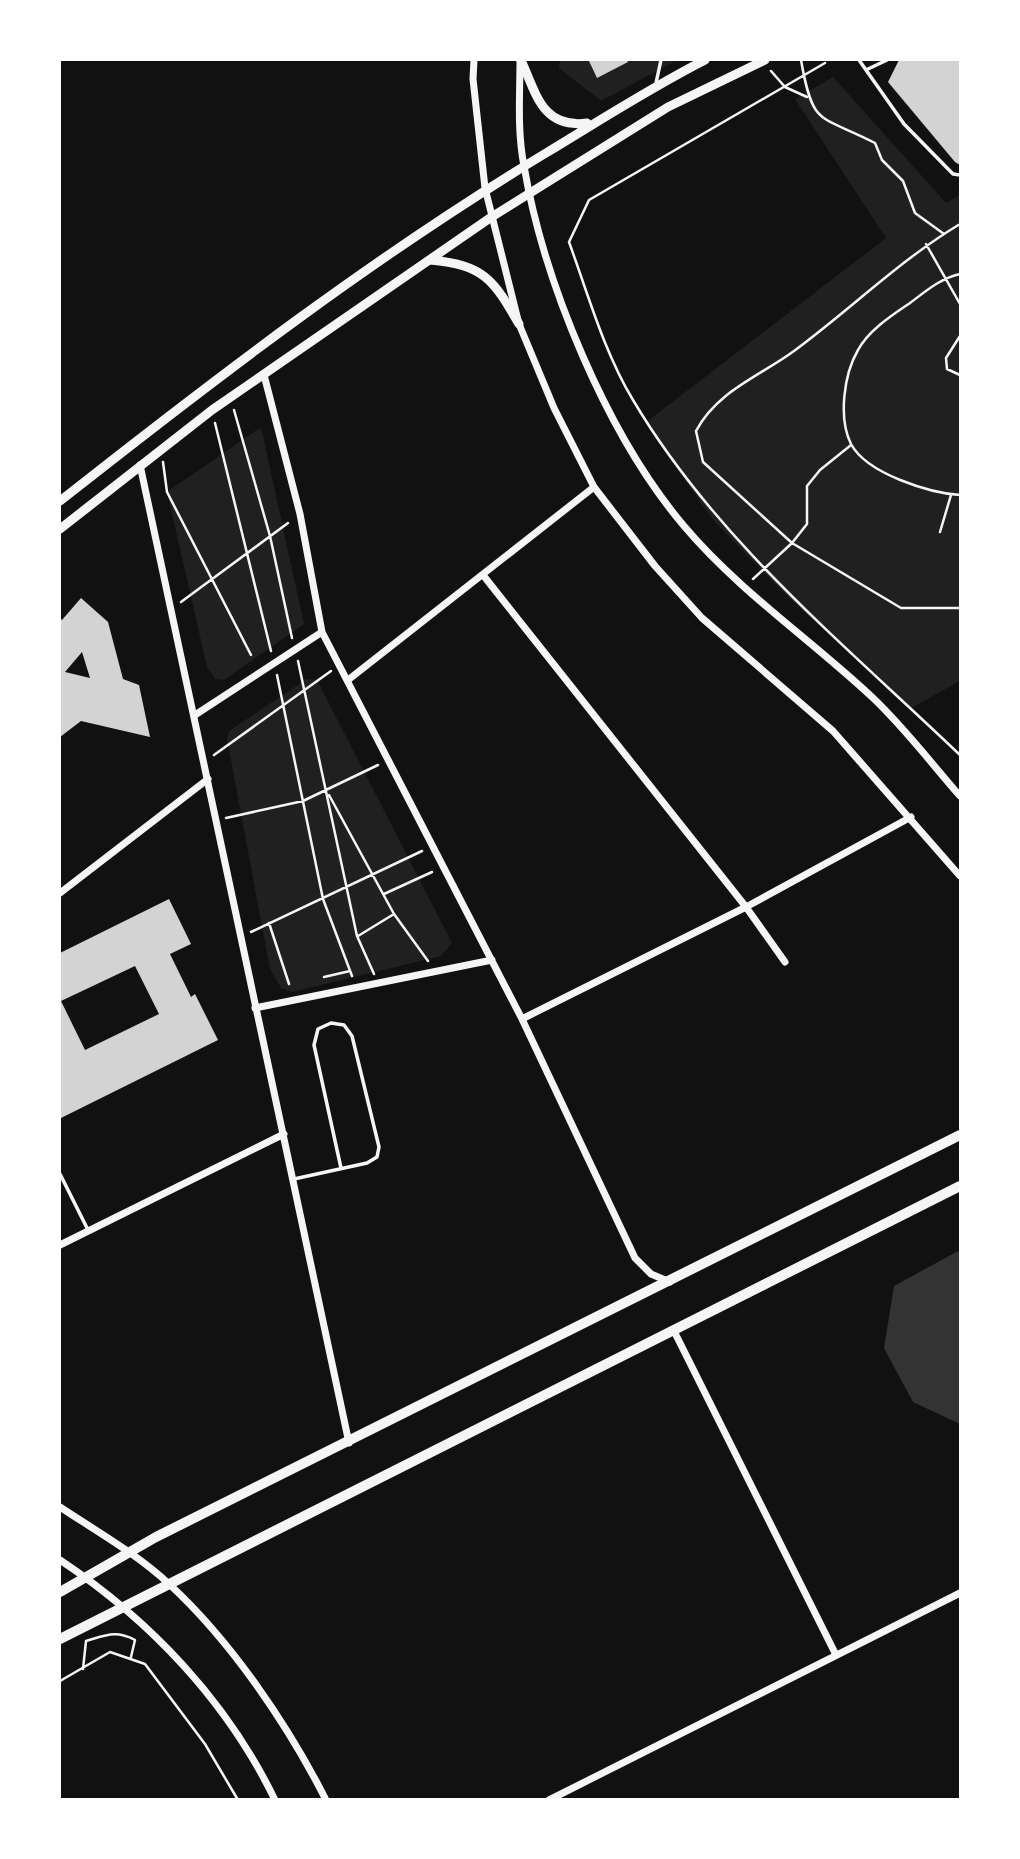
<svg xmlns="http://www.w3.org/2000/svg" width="1020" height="1859" font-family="'Varela Round',sans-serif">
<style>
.green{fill:#202020}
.water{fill:#333}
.building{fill:#d3d3d3;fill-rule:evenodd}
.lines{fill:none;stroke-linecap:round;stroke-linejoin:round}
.path{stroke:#f5f5f5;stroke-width:2.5}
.service{stroke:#f5f5f5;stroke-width:3.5}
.minor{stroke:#f5f5f5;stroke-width:7}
.tertiary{stroke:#f5f5f5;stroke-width:9}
.secondary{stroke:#f5f5f5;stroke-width:10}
</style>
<rect width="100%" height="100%" fill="#111"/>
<!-- green -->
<path class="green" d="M560,60H677L601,101L559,68Z
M833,77L946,203L960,195V681L911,708L787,596L714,521L645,423L886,238L795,99Z
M261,427L304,624L224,680L215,679L207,667L167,492Z
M307,679L317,680L452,943L441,956L292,992L281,988L270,969L227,739L229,731Z"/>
<!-- water -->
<path class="water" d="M960,1250V1424L913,1402L884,1348L894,1286Z"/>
<!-- building -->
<path class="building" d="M627,60L628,62L597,78L589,61Z
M899,60H960V165L955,162L888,82Z
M81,598L108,622L123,679L139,685L150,737L81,721L60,737V618L62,620ZM82,652L90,678L65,672Z
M169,899L191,944L170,954L191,997L195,994L218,1040L61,1118L60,953ZM135,966L159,1014L85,1050L61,1001Z"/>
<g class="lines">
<!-- path -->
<path class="path" d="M801,60C813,128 819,114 875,143L882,160L903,181L915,213L944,234
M825,63L589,200L569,242C588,294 604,352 633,400C716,540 844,644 960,755
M771,71L785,87L807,97
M960,224C900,260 851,309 794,351C760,376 717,391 696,431L703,462L792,543L901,608H960
M926,244L960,304
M960,274C941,278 926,291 910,303C891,316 869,330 858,350C844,374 838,418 851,444C867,474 930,493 960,495
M960,336L946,358L947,369L960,375
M234,410L270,536L292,638
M215,423L271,651
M163,462L167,492L251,655
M940,532L951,495
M753,579L792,543L807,524V486L820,470L851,445
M181,602L288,523
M298,661L357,936L374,974
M277,675L323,899L352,976
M214,755L331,671
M329,795L394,914L428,961
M226,818L303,801L378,765
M384,894L432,872
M269,923L289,984
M251,932L422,851
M358,936L394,914
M324,977L350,971
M83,1669L86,1641C107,1635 116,1630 135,1640L131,1657
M60,1681L110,1652L145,1664L205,1744L238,1800"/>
<!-- service -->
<path class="service" d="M859,60L866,70L887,60
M866,70L904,124L953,174L960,175
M656,83L661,60
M60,1174L88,1230
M294,1179L367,1163L377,1157L379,1147L352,1036L344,1025L331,1023L318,1029L314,1045L341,1168"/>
<!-- minor -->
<path class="minor" d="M474,60L473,79L485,188L519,324L554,408L594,487L655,566L702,618L833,731L960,876
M520,60C520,95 517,131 524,166C544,283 607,435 684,526C739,591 810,639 872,697C904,727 931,763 960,796
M264,375L300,514L322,632L522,1019L635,1258L651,1274L670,1282
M140,465L349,1443
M483,575L746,907L785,962
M348,680L594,487
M195,715L322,632
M60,893L208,779
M255,1008L492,960
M522,1019L746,907L911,817
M60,1245L284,1134
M674,1331L836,1655
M60,1507C96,1531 137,1554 169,1584C231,1641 288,1725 326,1800
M60,1560C150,1620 227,1701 275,1800
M549,1800L960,1593"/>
<!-- tertiary -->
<path class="tertiary" d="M521,60C536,93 542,129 587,123
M430,260C484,265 493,279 519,324
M60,501C216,378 375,256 546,153C599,121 650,88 705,60
M60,529L212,410L490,218L668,107L765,60"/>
<!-- secondary -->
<path class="secondary" d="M60,1592L156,1537L960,1135
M60,1639L960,1186"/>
</g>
<!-- border -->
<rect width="1020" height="1859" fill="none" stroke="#ffffff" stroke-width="122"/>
</svg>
